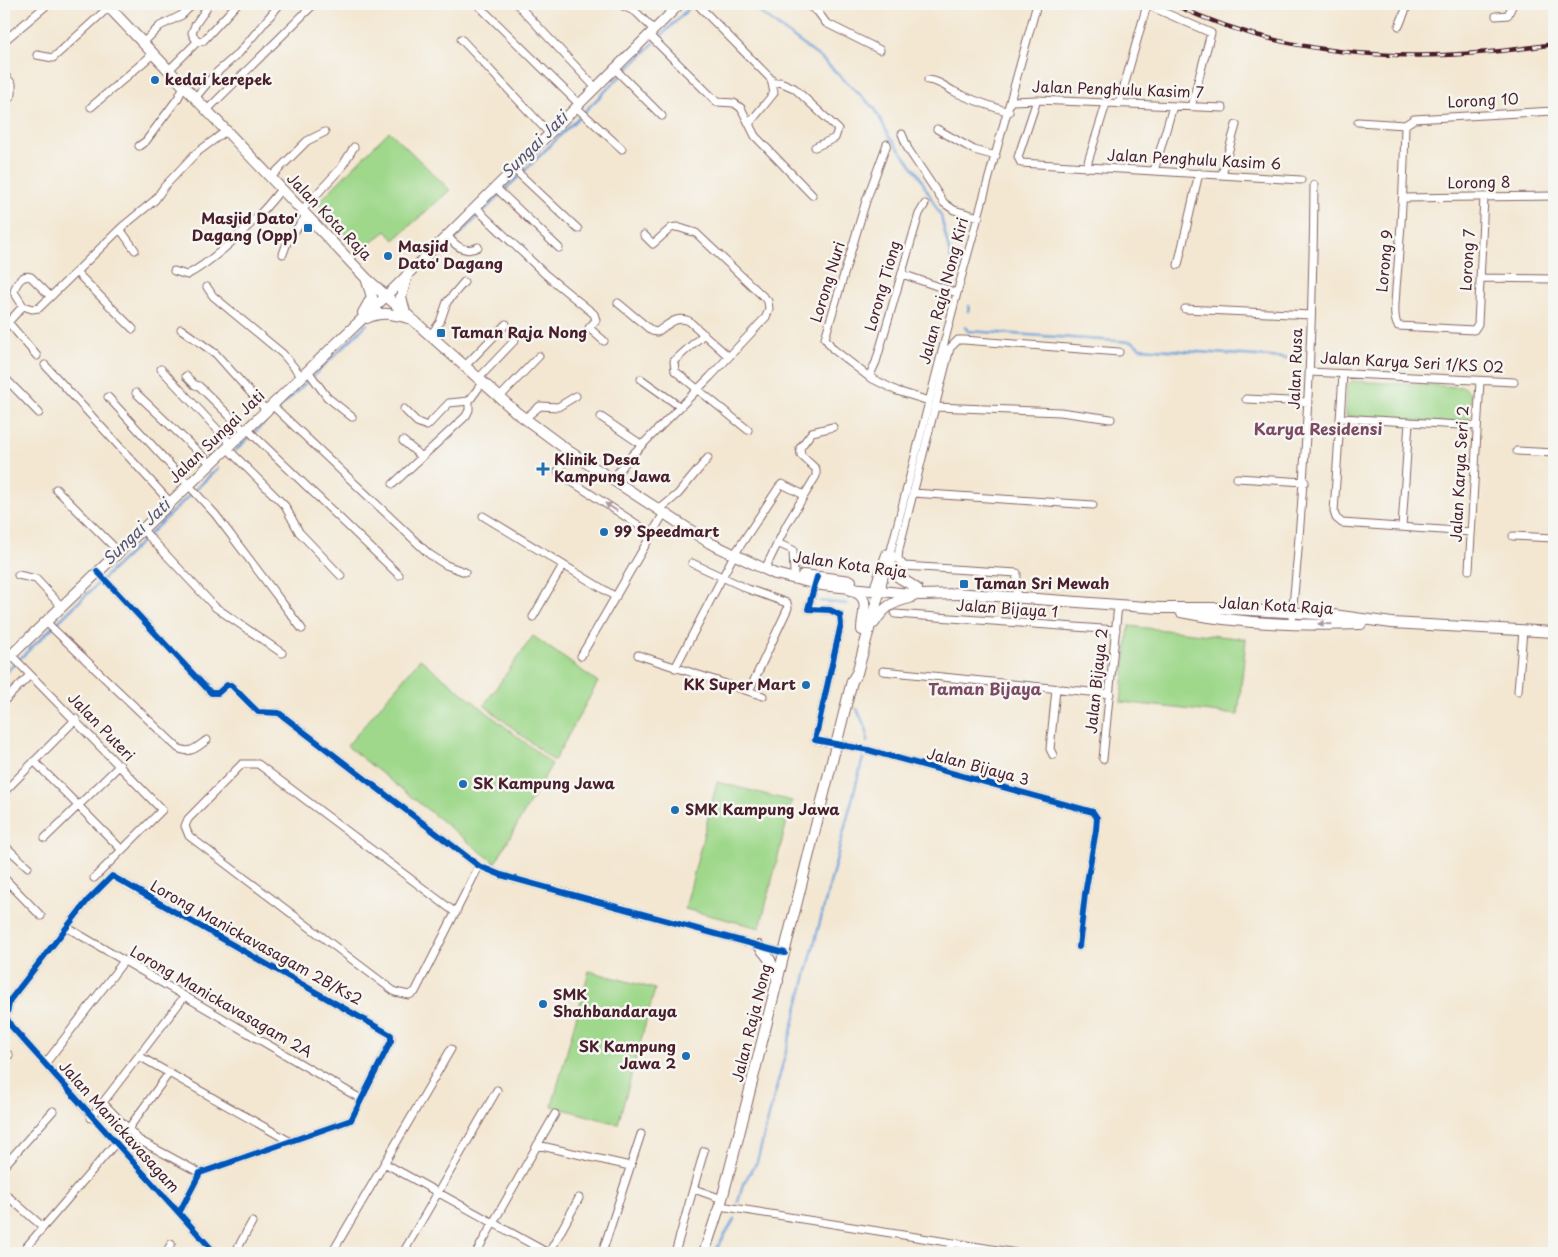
<svg xmlns="http://www.w3.org/2000/svg" width="1558" height="1257" font-family="'Playpen Sans',sans-serif">
<style>
.green{fill:#9fd88b;stroke:#747c5b}
.lines{fill:none;stroke-linecap:round;stroke-linejoin:round}
.stream{stroke:#70a1da;stroke-width:2.5}
.minor-casing{stroke:#856565;stroke-width:9}
.tertiary-casing{stroke:#856565;stroke-width:11}
.secondary-casing{stroke:#856565;stroke-width:12}
.minor{stroke:#fff;stroke-width:7}
.tertiary{stroke:#fff;stroke-width:9}
.secondary{stroke:#fff;stroke-width:10}
.rail-casing{stroke:#4a1f2b;stroke-width:4.5}
.rail{stroke:#f6f6f2;stroke-width:2.5;stroke-dasharray:8;stroke-linecap:butt}
.cycleway-casing{stroke:#f6f6f2;stroke-width:9}
.cycleway{stroke:#0057b8;stroke-width:6}
.oneway{fill:#ae9aa0}
.poi-dot{fill:#1f6fb2;stroke:#f6f6f2;stroke-width:2}
.labels{text-anchor:middle;stroke-width:5;stroke-linejoin:round;paint-order:stroke}
.poi-label{font-size:15px;font-weight:bold;fill:#4a1f2b;stroke:#f6f6f2;text-anchor:start}
.street-label{font-size:15px;fill:#4a1f2b;stroke:#f6f6f2}
.water-label{font-size:16px;font-style:italic;fill:#595371;stroke:#f6f6f2}
.neighbourhood-label{font-size:16px;font-weight:bold;fill:#7c4b63;stroke:#f6f6f2}
</style>
<rect width="100%" height="100%" fill="#f6f6f2"/>
<filter id="ink" filterUnits="userSpaceOnUse"><feTurbulence type="fractalNoise" baseFrequency=".02" numOctaves="2"/><feDisplacementMap in="SourceGraphic" scale="10" xChannelSelector="R" yChannelSelector="G"/><feConvolveMatrix kernelMatrix="1 2 1 2 8 2 1 2 1" color-interpolation-filters="sRGB"/></filter>
<filter id="wash" filterUnits="userSpaceOnUse"><feTurbulence type="fractalNoise" baseFrequency=".0096" numOctaves="4" result="noise"/><feDisplacementMap in="SourceGraphic" scale="20" xChannelSelector="R" yChannelSelector="G"/><feGaussianBlur stdDeviation="1.12" result="paint"/><feColorMatrix in="noise" values="0 0 0 0 0 0 0 0 0 0 0 0 0 0 0 0 0 1.4 0 .05"/><feComposite in="paint" operator="in"/></filter>
<g filter="url(#wash)">
<rect width="100%" height="100%" fill="#f3e7d2"/>
<!-- green -->
<path class="green" d="M389,131L450,190L394,240L386,231L360,251L318,203Z
M1352,381L1464,387L1471,393L1469,424L1346,416L1347,385Z
M1129,626L1246,639L1238,715L1121,702Z
M533,636L598,682L554,761L484,705Z
M420,659L552,764L495,863L347,746Z
M717,782L792,801L760,928L685,909Z
M589,971L655,989L618,1124L552,1106Z"/>
<g class="lines">
<!-- stream -->
<path class="stream" d="M749,4L822,59L875,109L889,136L917,172L941,216L955,276
M658,39L693,4
M431,263L654,43
M968,311L969,306
M965,327L968,331L1133,342L1140,348L1299,359
M235,451L367,324
M820,601L847,604
M4,674L218,468
M857,709L867,731V742
M738,1202L743,1184L757,1162L863,758
M714,1253L735,1218"/>
</g>
</g>
<g filter="url(#ink)">
<g class="lines">
<!-- minor casing -->
<g class="minor-casing">
<path id="minor" d="M477,4L579,104
M517,4L595,87
M619,4L636,12L654,30
M668,4L673,11
M697,4L771,79L774,93L749,124
M806,4L818,12L826,23L880,50
M1145,4L1211,33L1191,107
M1496,16L1508,15L1513,4
M1399,26L1406,9L1405,4
M649,35L717,102L734,103L741,108L755,136L812,195
M461,39L549,133
M4,41L48,4
M197,42L203,41L237,4
M143,43L160,26L182,15L193,4
M37,55L53,58L109,7
M614,68L662,116
M169,70L197,42L192,33L195,25L206,9
M4,74L12,84V94L4,104
M928,80C939,81 944,86 953,91C971,100 990,106 1009,112
M772,84L780,82L794,88L838,129L835,138L815,147
M195,98L215,74L239,53L280,4
M1037,100L1018,157L1021,163L1301,180
M1012,101L1037,100L1223,108
M1119,104L1147,5
M91,107L153,54
M576,107L622,149
M207,110L314,4
M1358,122L1405,125
M937,129L974,150L996,156
M902,134L908,149L944,203L954,210L979,217
M887,144L866,201L825,338L833,349L869,377L897,391L929,401
M139,146L146,141L178,98L184,86
M1086,168L1106,104
M514,169L578,229
M1154,171L1173,106
M1222,174L1236,125
M271,177L307,141L325,132
M495,187L559,248
M1484,197L1478,324L1474,330L1398,326C1392,317 1396,299 1396,288C1401,234 1404,180 1405,125L1414,119L1554,111
M1403,198L1554,196
M476,206L483,215L546,275L594,314L596,320L589,328L604,341
M302,210L341,168L354,147
M120,229L135,250
M447,235C455,246 465,254 478,247
M283,254L288,240L307,215
M1178,265L1199,173
M174,271L187,275C217,259 261,216 281,189
M76,272L133,329
M902,274L957,293
M1482,278L1554,279
M207,287L213,296L283,354L302,377
M618,303L652,331L657,332C668,325 676,315 689,321L728,356
M23,306L14,292C16,283 22,274 31,277L50,296
M1185,309L1311,315
M8,322L37,356
M4,327L23,306L32,309L39,308L122,227L155,200L164,187L195,154L226,131
M181,329L216,354L266,410
M704,334L674,361L675,371L748,430
M430,336L440,322L447,302L464,282
M45,365L170,502
M464,367L506,324
M161,369L231,444
M308,371L327,397L352,417
M1310,372L1514,382
M1343,374L1334,512L1336,518L1342,523L1471,532
M186,376L195,385L199,386L245,431
M4,377L39,413
M869,377L876,362L919,214L925,204
M478,379L515,340
M641,379L679,406
M136,393L211,464
M108,397L215,514L302,629
M499,398L539,356
M1246,399L1309,402
M272,405L429,554L446,565L465,572
M935,407L1060,412L1111,419
M404,409L417,422L427,426L449,403L469,401L482,383
M601,417L642,445
M1340,418L1477,426
M524,419L540,406L558,407L576,396
M247,429L399,575
M403,441L422,457
M227,448L285,506L299,532L341,576
M1517,451L1554,453
M570,452L558,471L560,474L652,534
M1237,478L1305,482
M612,480L629,458L710,377L766,317L769,309L768,301L696,233L677,227L671,228L653,244L644,235
M393,484L466,416L469,410V401
M56,489L118,551
M913,493L1093,505
M659,510L678,494L708,458
M483,516L616,597
M1402,527L1409,422
M142,529L215,607L282,653
M1513,536L1554,538
M777,543L793,550L794,573
M692,563L748,589L787,603L788,608L749,691
M765,569L787,524L816,476V469L801,455L800,448L812,432L833,427
M1469,570L1480,381
M97,571L211,693H218L227,685H231L258,712L279,713L479,866L501,875L785,953
M18,575L36,579L62,607
M816,581L808,609L830,610L840,615L841,624L815,740L868,750L1093,812L1097,818L1096,830L1085,894L1079,947
M875,584L886,553
M882,585L957,293L1037,4
M1016,597L1017,573L904,566L898,559L899,549L950,348L958,340H964L1119,352
M895,614L1116,630
M533,617L563,565
M1292,617C1306,473 1313,330 1314,185
M46,622L178,748C190,755 197,747 207,740
M11,655L162,810L94,878
M638,655L763,696
M581,656L664,513
M675,668L734,555L779,487L782,484L804,495
M883,671L1110,694
M1518,691L1523,630
M4,701L30,675
M1053,755L1050,749L1056,689
M1103,759L1118,605
M34,761L122,850
M4,792L76,719
M45,838L120,765
M4,845L28,867
M4,878L41,916
M456,913L258,764H242L188,819L185,826L189,836L395,992L409,995L415,992L479,866
M68,928L361,1099
M139,1056L289,1141
M4,1061L9,1055
M45,1064L124,961
M103,1103L139,1140L200,1173
M91,1118L184,997
M128,1129L169,1073
M537,1145L630,1166
M386,1164L548,1253
M4,1166L53,1111
M694,1189L722,1199
M4,1193L43,1227
M720,1206L1017,1253
M179,1213L200,1173L351,1120L391,1041V1035L112,876L88,900L10,1000L6,1017L11,1026L215,1253
M21,1253L115,1144
M166,1253L171,1244
M235,1253L252,1222
M332,1253L451,1049
M403,1253L497,1090
M476,1253L555,1114
M549,1253L579,1198
M602,1253L641,1134
M675,1253L704,1151
M947,1253L952,1243"/>
</g>
<!-- tertiary casing -->
<g class="tertiary-casing">
<path id="tertiary" d="M386,296L680,4"/>
</g>
<!-- secondary casing -->
<g class="secondary-casing">
<path id="secondary" d="M106,4L366,278L516,412L570,452L710,543L775,574L821,585L920,595L959,594
M405,312L401,297L407,275
M363,313L372,297L367,281
M367,318C381,311 393,314 408,318
M890,554C891,581 900,575 917,589
M803,575L851,581
M850,590C873,597 862,612 862,630
M955,593L1159,608H1217L1333,615L1392,623L1554,632
M1181,612C1239,624 1301,626 1361,624
M874,623C884,607 892,602 910,598
M4,662L386,296
M759,946L770,960L778,981
M704,1253L722,1199L739,1134L852,681L857,673L881,586"/>
</g>
<!-- minor -->
<use href="#minor" class="minor"/>
<!-- tertiary -->
<use href="#tertiary" class="tertiary"/>
<!-- secondary -->
<use href="#secondary" class="secondary"/>
<!-- rail casing -->
<g class="rail-casing">
<path id="rail" d="M1173,4C1292,62 1427,64 1554,44"/>
</g>
<!-- rail -->
<use href="#rail" class="rail"/>
<!-- cycleway casing -->
<g class="cycleway-casing">
<path id="cycleway" d="M97,571L211,693H218L227,685H231L258,712L279,713L479,866L501,875L785,953
M817,577L808,609L830,610L840,615L841,624L815,740L868,750L1093,812L1097,818L1096,830L1085,894L1079,947
M179,1213L200,1173L351,1120L391,1041V1035L112,876L88,900L10,1000L6,1017L11,1026L215,1253"/>
</g>
<!-- cycleway -->
<use href="#cycleway" class="cycleway"/>
</g>
<!-- one-way arrows -->
<defs><path id="oneway-solid" d="M-6-.8H1V-3.2L6.5 0L1 3.2V.8H-6Z" transform="scale(1.25)"/></defs>
<g class="oneway">
<use href="#oneway-solid" transform="translate(611 507) rotate(-147)"/>
<use href="#oneway-solid" transform="translate(1325 624) rotate(-178)"/>
</g>
</g>
<!-- markers -->
<g class="poi-dot">
<circle cx="155" cy="80" r="5"/>
<rect x="303" y="223" width="10" height="10" rx="2.5"/>
<circle cx="388" cy="256" r="5"/>
<rect x="436" y="328" width="10" height="10" rx="2.5"/>
<path d="M540.5 461.5h5v5h5v5h-5v5h-5v-5h-5v-5h5z"/>
<circle cx="604" cy="532" r="5"/>
<rect x="959" y="579" width="10" height="10" rx="2.5"/>
<circle cx="806" cy="685" r="5"/>
<circle cx="463" cy="784" r="5"/>
<circle cx="675" cy="810" r="5"/>
<circle cx="543" cy="1004" r="5"/>
<circle cx="686" cy="1056" r="5"/>
</g>
<g class="labels">
<!-- poi labels -->
<g class="poi-label">
<text x="165" y="85">kedai kerepek</text>
<text x="298" y="224" text-anchor="end">Masjid Dato'<tspan x="298" dy="17">Dagang (Opp)</tspan></text>
<text x="398" y="252">Masjid<tspan x="398" dy="17">Dato' Dagang</tspan></text>
<text x="451" y="338">Taman Raja Nong</text>
<text x="554" y="465">Klinik Desa<tspan x="554" dy="17">Kampung Jawa</tspan></text>
<text x="614" y="537">99 Speedmart</text>
<text x="974" y="589">Taman Sri Mewah</text>
<text x="796" y="690" text-anchor="end">KK Super Mart</text>
<text x="473" y="789">SK Kampung Jawa</text>
<text x="685" y="815">SMK Kampung Jawa</text>
<text x="553" y="1000">SMK<tspan x="553" dy="17">Shahbandaraya</tspan></text>
<text x="676" y="1052" text-anchor="end">SK Kampung<tspan x="676" dy="17">Jawa 2</tspan></text>
</g>
<!-- street labels -->
<g class="street-label">
<text transform="translate(1118 90) rotate(2)" y="5">Jalan Penghulu Kasim 7</text>
<text transform="translate(1483 101) rotate(-3)" y="5">Lorong 10</text>
<text transform="translate(1194 160) rotate(3)" y="5">Jalan Penghulu Kasim 6</text>
<text transform="translate(1479 183) rotate(-1)" y="5">Lorong 8</text>
<text transform="translate(329 217) rotate(46)" y="5">Jalan Kota Raja</text>
<text transform="translate(1468 260) rotate(-87)" y="5">Lorong 7</text>
<text transform="translate(1385 261) rotate(-85)" y="5">Lorong 9</text>
<text transform="translate(828 282) rotate(-73)" y="5">Lorong Nuri</text>
<text transform="translate(883 286) rotate(-74)" y="5">Lorong Tiong</text>
<text transform="translate(944 291) rotate(-75)" y="5">Jalan Raja Nong Kiri</text>
<text transform="translate(1412 363) rotate(3)" y="5">Jalan Karya Seri 1/KS 02</text>
<text transform="translate(1296 369) rotate(-88)" y="5">Jalan Rusa</text>
<text transform="translate(217 437) rotate(-44)" y="5">Jalan Sungai Jati</text>
<text transform="translate(1460 474) rotate(-87)" y="5">Jalan Karya Seri 2</text>
<text transform="translate(850 565) rotate(8)" y="5">Jalan Kota Raja</text>
<text transform="translate(1276 606) rotate(3)" y="5">Jalan Kota Raja</text>
<text transform="translate(1007 609) rotate(4)" y="5">Jalan Bijaya 1</text>
<text transform="translate(1097 681) rotate(-84)" y="5">Jalan Bijaya 2</text>
<text transform="translate(101 727) rotate(46)" y="5">Jalan Puteri</text>
<text transform="translate(978 767) rotate(15)" y="5">Jalan Bijaya 3</text>
<text transform="translate(256 943) rotate(29)" y="5">Lorong Manickavasagam 2B/Ks2</text>
<text transform="translate(221 1002) rotate(30)" y="5">Lorong Manickavasagam 2A</text>
<text transform="translate(752 1023) rotate(-76)" y="5">Jalan Raja Nong</text>
<text transform="translate(119 1127) rotate(48)" y="5">Jalan Manickavasagam</text>
</g>
<!-- water labels -->
<g class="water-label">
<text transform="translate(534 145) rotate(-45)" y="6">Sungai Jati</text>
<text transform="translate(136 532) rotate(-44)" y="6">Sungai Jati</text>
</g>
<!-- neighbourhood labels -->
<g class="neighbourhood-label">
<text x="1318" y="435">Karya Residensi</text>
<text x="985" y="695">Taman Bijaya</text>
</g>
</g>
<!-- margin -->
<rect width="1558" height="1257" fill="none" stroke="#f6f6f2" stroke-width="20"/>
</svg>
